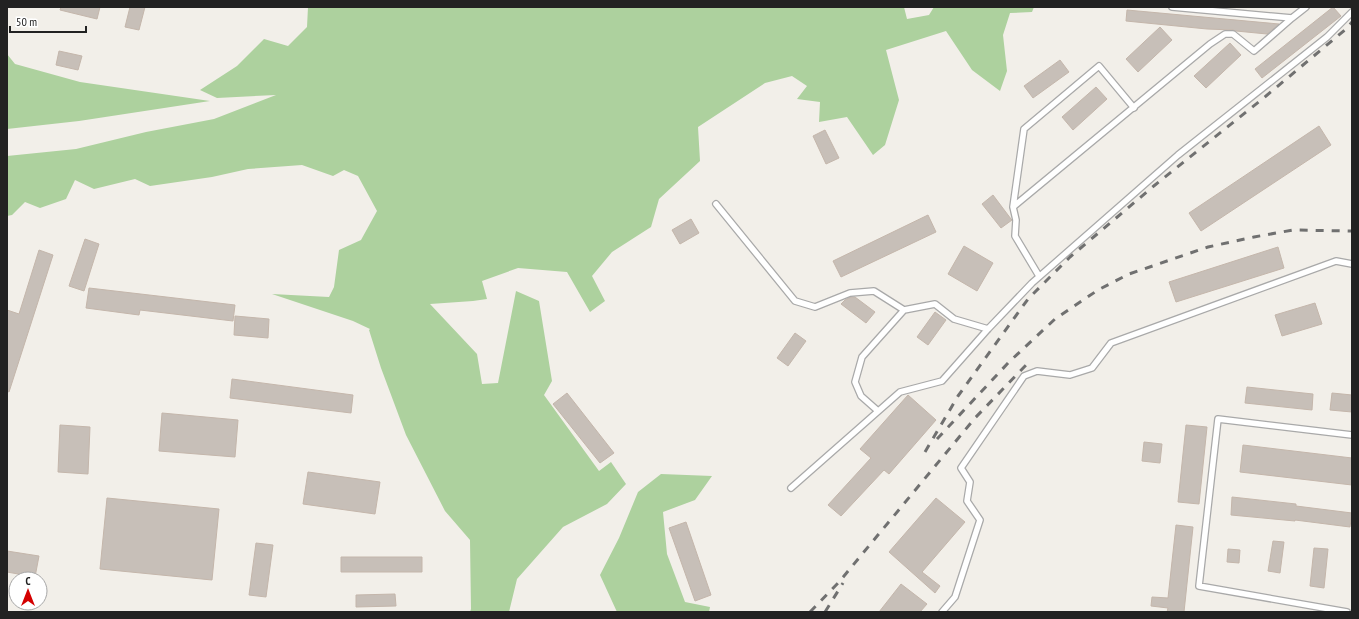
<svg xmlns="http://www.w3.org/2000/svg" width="1359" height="619" font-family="'PT Sans Narrow',sans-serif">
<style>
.forest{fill:#add19e}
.building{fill:#c7bfb8;stroke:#c4b6ab}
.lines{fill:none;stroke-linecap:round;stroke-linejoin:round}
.service-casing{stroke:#a9a9a9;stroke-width:8}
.service{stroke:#fff;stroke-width:5.5}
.rail{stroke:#707070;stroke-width:3;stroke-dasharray:8 8;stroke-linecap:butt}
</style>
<rect width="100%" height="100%" fill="#f2efe9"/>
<!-- forest -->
<path class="forest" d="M308,7H904L907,19L929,15L934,7H1034L1032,12L1010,13L1003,35L1007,71L1000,91L972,70L946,31L886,50L899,100L885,145L873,155L847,117L819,122L820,102L797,99L807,86L792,76L765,83L698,127L700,161L659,199L651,227L612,252L592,276L605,301L590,312L567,272L518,268L482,281L487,299L473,301L430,304L477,354L482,384L498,383L516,291L539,301L552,381L544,395L599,471L611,462L626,484L607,504L563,527L517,579L509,612H470L471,609L470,540L445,511L406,435L381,368L369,330L370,329L353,321L272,294L329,297L334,287L339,250L361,240L377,211L358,176L344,170L333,176L302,165L248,169L212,177L150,186L135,179L94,189L75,180L66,199L40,208L25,202L12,215L7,216V156L76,149L146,132L214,119L276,95L217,98L200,90L237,66L264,39L288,46L307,27Z
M7,54L15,64L80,82L210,101L79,121L7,129Z
M661,474L712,476L695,500L663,512L667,554L685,602L710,607L709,612H617L600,575L619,538L638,492Z"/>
<!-- building -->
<path class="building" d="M61,7H100L97,19L60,10Z
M130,7H145L139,30L125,27Z
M1333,7L1341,16L1262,78L1255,69Z
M1127,10L1279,24L1267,34L1236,31L1233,30L1207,29L1126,21Z
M1160,27L1172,40L1138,72L1126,59Z
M1230,43L1241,55L1206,88L1194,76Z
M59,51L82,56L78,70L56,65Z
M1060,60L1069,72L1033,98L1024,86Z
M1096,87L1107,99L1073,130L1062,117Z
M1319,126L1331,145L1201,231L1189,213Z
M825,130L839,158L826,164L813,136Z
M993,195L1011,219L1012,220L1001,228L982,204Z
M928,215L936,232L841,277L833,261Z
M691,219L699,233L680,244L672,230Z
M85,239L99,244L84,291L69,286Z
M964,246L993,263L977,291L948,274Z
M1278,247L1284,268L1176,302L1169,282Z
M39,250L53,255L9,392L7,391V310L19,314Z
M89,288L235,305L233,321L140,310L139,315L86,308Z
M851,297H855L875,312L866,323L841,304L845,300Z
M1315,303L1322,324L1282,336L1275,315Z
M935,312L946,320L928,345L917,337Z
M235,316L269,319L268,338L234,335Z
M795,333L806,341L788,366L777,358Z
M232,379L353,395L351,413L230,398Z
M1247,387L1313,394L1312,410L1245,403Z
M567,393L614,453L600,463L553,404Z
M1332,393L1352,395V412L1330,410Z
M908,395L936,420L889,474L884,470L841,516L828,505L871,458L860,449Z
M162,413L238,420L235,457L159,451Z
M60,425L90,427L88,474L58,472Z
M1186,425L1207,427L1199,504L1178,502Z
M1144,442L1162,444L1160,463L1142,461Z
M1243,445L1352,458V485L1240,472Z
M308,472L380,482L375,514L303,504Z
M1232,497L1296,504V506L1352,513L1350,527L1295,520V521L1231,515Z
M107,498L219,509L212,580L100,569Z
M936,498L965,522L922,572L940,586L935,593L889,552Z
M686,522L711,595L695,601L669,528Z
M1176,525L1193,527L1184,612H1167L1168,608L1151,606L1152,597L1168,598Z
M1273,541L1284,542L1280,573L1268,571Z
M256,543L273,545L266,597L249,595Z
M1314,548L1328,549L1324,588L1310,586Z
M1228,549L1240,550L1239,563L1227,562Z
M7,551L39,556L35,577L7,572Z
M341,557H422V572H341Z
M901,584L927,604L920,612H879Z
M395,594L396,606L356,607V595Z"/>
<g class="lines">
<!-- service casing -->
<g class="service-casing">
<path id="service" d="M1172,7L1292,18L1306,7
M716,204L795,301L815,307L850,293L874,291L904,310
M1013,207L1024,129L1099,66L1134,108
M1039,276L1015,236L1016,220L1013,207L1210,44L1225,34H1233L1254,51L1292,18
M878,411L861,396L855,382L862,357L904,310L935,304L954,319L988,329
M791,488L900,392L942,381L988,329L1032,283L1178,155L1327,37L1352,12
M942,612L955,597L980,520L967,501L970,482L961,468L1024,376L1037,371L1070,375L1092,368L1111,343L1336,261L1352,264
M1347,612L1199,586L1218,419L1352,435"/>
</g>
<!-- service -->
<use href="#service" class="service"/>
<!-- rail -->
<path class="rail" d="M937,439L1009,362L1055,319L1098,290L1129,274L1208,247L1254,237L1293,230L1352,231
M925,452L958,396L1028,299L1070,257L1155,185L1266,96L1346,29L1352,22
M810,612L839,582L975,418L1029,362
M825,612L843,583"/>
</g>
<!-- border -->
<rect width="1359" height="619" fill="none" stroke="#222222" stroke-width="16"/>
<!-- north arrow -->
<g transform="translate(28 591)"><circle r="19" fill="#ffffff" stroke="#a7a7a7"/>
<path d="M0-3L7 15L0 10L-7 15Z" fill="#d40000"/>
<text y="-6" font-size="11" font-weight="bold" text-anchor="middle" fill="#222222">С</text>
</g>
<!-- scale -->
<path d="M10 26v6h76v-6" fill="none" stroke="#222222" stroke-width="2"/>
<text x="16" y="26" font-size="12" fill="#222222" stroke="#ffffff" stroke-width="3" paint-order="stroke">50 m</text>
</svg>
